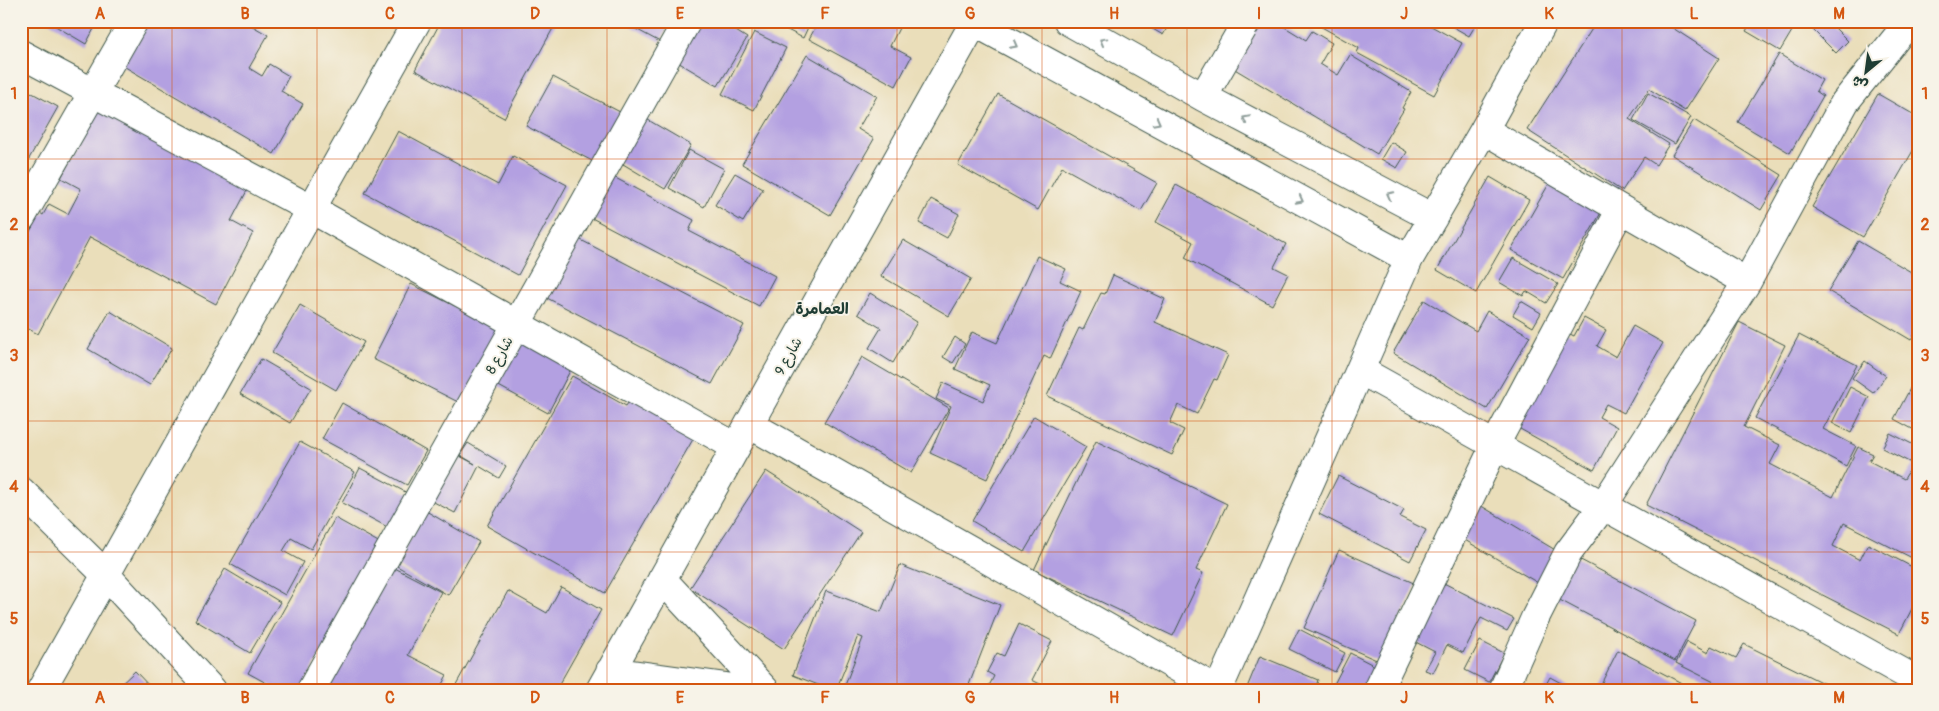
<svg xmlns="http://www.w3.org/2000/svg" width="1939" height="711" font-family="Pangolin,'Playpen Sans Arabic',sans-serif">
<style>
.building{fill:#b3a0e1}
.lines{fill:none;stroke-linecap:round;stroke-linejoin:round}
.minor-casing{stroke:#3d5548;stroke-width:30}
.minor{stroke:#fff;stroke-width:28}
.oneway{stroke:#8f9e9a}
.grid{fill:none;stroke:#d45610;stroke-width:1;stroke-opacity:0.55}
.labels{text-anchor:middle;stroke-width:4;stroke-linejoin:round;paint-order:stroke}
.street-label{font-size:14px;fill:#1f3d34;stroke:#f7f3e8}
.neighbourhood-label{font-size:15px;font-weight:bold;fill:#1f3d34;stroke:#f7f3e8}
.neatline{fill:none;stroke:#d45610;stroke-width:2}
.grid-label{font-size:16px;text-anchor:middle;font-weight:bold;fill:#d45610}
</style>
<rect width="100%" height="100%" fill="#f7f3e8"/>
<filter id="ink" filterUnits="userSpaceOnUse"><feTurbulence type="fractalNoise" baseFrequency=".02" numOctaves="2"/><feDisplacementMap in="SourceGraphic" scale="10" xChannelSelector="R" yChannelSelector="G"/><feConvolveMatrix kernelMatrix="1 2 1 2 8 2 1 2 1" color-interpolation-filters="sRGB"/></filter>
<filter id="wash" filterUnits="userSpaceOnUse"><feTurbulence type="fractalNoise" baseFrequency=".0096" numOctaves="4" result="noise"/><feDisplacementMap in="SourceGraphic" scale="20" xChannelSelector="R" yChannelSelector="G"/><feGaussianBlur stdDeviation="1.12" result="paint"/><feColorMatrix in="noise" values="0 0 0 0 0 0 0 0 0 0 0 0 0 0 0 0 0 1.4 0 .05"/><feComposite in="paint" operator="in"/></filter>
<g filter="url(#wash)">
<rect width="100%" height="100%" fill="#eadeba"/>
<g id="blocks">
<!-- building -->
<path class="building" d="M47,21H98L86,44Z
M129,21H244L268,35L249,68L262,76L269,64L289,76L281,91L303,104L274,154L108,57Z
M441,21H557L504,118L415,70Z
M621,21H671L660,42Z
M700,21H720L747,38L718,86L676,61Z
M770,21H811L803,38Z
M819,21L902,22L890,46L911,57L896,86L809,39Z
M1139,21H1171L1163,35Z
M1260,21H1275L1306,40L1312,31L1332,43L1320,64L1338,75L1350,55L1411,92L1402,108L1404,109L1377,154L1233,68Z
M1311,21H1422L1462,43L1434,95L1357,53L1359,48Z
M1443,21H1478L1469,36Z
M1597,21H1662L1719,58L1685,111L1649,89L1629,119L1669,144L1656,165L1644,157L1622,191L1527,130Z
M1752,21H1798L1780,51L1746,31Z
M1804,21H1828L1848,41L1836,53Z
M754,32L786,48L754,110L722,94Z
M1779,54L1822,80L1816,91L1823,96L1790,153L1738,122Z
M807,55L877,96L858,129L874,139L830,215L742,164Z
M553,77L620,112L594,162L526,126Z
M21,87L58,107L21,173Z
M1648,93L1691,117L1675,144L1633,120Z
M998,94L1157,183L1141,211L1062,167L1038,210L958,165Z
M1878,94L1918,117V142L1863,237L1812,207Z
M101,103L251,183L231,221L253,233L216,304L90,237L38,334L21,325V248L40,213L43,215L49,204L68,214L81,189L61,178Z
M643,117L691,145L665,189L618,161Z
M1694,120L1782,175L1761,210L1672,155Z
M398,131L498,185L513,156L567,185L518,275L365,193Z
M1391,142L1407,152L1397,168L1381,159Z
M689,150L724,169L704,207L669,188Z
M735,173L763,189L743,222L715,205Z
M608,174L694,220L689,231L775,276L759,306L586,215Z
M1554,175L1606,204L1563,279L1511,250Z
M1490,177L1529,200L1476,293L1437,270Z
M1176,185L1286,244L1274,267L1288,274L1272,305L1185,258L1193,242L1156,222Z
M931,199L959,214L947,238L919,223Z
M577,238L744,325L712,384L547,298Z
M903,240L971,279L949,316L881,276Z
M1858,241L1918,276V329L1911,340L1828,291Z
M1037,256L1066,269L1060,281L1081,291L1050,359L1044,356L987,479L930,453L951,406L936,399L943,383L983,401L990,385L955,369L972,332L997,343Z
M1513,258L1558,284L1546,303L1526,291L1523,296L1499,282Z
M1113,275L1165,299L1155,322L1228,355L1217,380L1214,379L1197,414L1178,405L1170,423L1184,430L1172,455L1047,396L1079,328L1083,330L1101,293L1105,294Z
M411,284L463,310L508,323L466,406L373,359Z
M870,293L917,322L893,363L869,348L881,328L858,314Z
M1424,300L1476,331L1487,311L1530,336L1487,409L1393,353Z
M1521,301L1541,313L1533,327L1513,315Z
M300,305L364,342L336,390L272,353Z
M110,311L172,348L150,385L88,349Z
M1584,318L1606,330L1597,346L1616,357L1633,326L1663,343L1624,413L1606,404L1599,417L1617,427L1594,470L1511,424L1562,330L1574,336Z
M1739,322L1785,345L1744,427L1780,445L1770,464L1833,497L1858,447L1873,454L1869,461L1904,479L1913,464L1882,448L1890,433L1918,447V561L1844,523L1833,546L1860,560L1868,544L1918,570V597L1899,634L1646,505Z
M1799,335L1857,365L1823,429L1856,446L1846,466L1755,418Z
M955,337L965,344L953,363L943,357Z
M519,339L572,367L548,413L495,384Z
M862,357L949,408L911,473L824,422Z
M261,359L311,388L290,423L240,394Z
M1865,361L1886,376L1873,393L1852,378Z
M572,376L626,406L632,397L696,434L605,593L487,526Z
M1914,381L1918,383V432L1894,419Z
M1850,387L1869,397L1851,433L1832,423Z
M342,403L426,451L407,485L322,439Z
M1034,416L1086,447L1024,552L972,521Z
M1096,441L1227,504L1196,570L1203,573L1173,636L1034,570Z
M300,442L355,472L311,549L291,538L283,551L303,562L285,595L230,564Z
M468,443L506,466L499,478L479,466L455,513L428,499L452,452L475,464L460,455Z
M360,468L413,496L395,531L342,503Z
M766,471L861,532L784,649L690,588Z
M1338,476L1404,510L1400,517L1426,530L1410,561L1319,514Z
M1478,504L1557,551L1538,583L1458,536Z
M426,511L479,542L448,595L395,565Z
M335,518L382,544L301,690H279L248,673Z
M1339,550L1416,584L1381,662L1304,628Z
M1575,557L1696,621L1675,661L1554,597Z
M389,565L441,592L408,655L447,675L439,690H324Z
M900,565L1000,605L967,690H848L844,688L863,638L858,636L836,690H831L793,675L826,591L881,612Z
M225,569L280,602L250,653L195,620Z
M1434,578L1514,619L1507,631L1481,618L1463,653L1447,645L1433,673L1425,670L1435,652L1404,636Z
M561,587L601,610L556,690H453L508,591L547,613Z
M1019,624L1052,641L1032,680L1052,690H987L994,676L987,672L997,653L1004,656Z
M1299,629L1345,653L1335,672L1289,649Z
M1480,641L1504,653L1489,682L1465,670Z
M1687,642L1708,653L1711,646L1736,658L1744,644L1837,690H1730L1676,663Z
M1618,650L1695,690H1598Z
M1350,653L1381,669L1371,690H1331Z
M1260,656L1318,680L1315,690H1246Z
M135,671L153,690H115Z
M1550,677L1574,690H1543Z"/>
</g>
</g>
<g filter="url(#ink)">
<use href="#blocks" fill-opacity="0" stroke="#3d5548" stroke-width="1"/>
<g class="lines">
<!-- minor casing -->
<g class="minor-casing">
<path id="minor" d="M972,21L1409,259
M1068,21L1203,97L1433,218
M21,54L311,209L736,447
M1203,97L1247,21
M1484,130L1747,282
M21,218L134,21
M1360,370L1918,681
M749,424L1217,690
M21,491L105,574L212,690
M662,579L765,690
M610,671L748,690
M41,690L417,21
M311,690L687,21
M600,690L975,21
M1218,690L1409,259L1484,130L1544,21
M1378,690L1495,445L1621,209
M1503,690L1535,618L1568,553L1603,506L1747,282L1845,102L1910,21"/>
</g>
<!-- minor -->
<use href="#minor" class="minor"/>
</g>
<!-- one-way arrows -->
<defs><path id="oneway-chevron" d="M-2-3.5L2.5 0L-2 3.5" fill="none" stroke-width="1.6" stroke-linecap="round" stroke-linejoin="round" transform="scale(1.25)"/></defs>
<g class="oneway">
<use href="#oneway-chevron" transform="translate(1103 41) rotate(-151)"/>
<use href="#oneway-chevron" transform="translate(1014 45) rotate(28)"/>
<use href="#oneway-chevron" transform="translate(1246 119) rotate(-152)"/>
<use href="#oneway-chevron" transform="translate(1157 122) rotate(28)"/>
<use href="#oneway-chevron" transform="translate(1390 195) rotate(-152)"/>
<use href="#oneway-chevron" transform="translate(1300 200) rotate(28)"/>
</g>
</g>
<!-- grid -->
<path class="grid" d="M172,21V690M317,21V690M462,21V690M607,21V690M752,21V690M897,21V690M1042,21V690M1187,21V690M1332,21V690M1477,21V690M1622,21V690M1767,21V690M21,159H1918M21,290H1918M21,421H1918M21,552H1918"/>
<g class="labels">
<!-- street labels -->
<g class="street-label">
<text transform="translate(499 355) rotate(-61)" y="5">شارع 8</text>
<text transform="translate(788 356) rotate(-61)" y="5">شارع 9</text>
</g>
<!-- neighbourhood labels -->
<g class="neighbourhood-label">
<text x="822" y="314">العمامرة</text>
</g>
</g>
<!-- margin -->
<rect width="1939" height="711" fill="none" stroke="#f7f3e8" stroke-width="55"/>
<!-- north arrow -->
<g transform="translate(1866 72) rotate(209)" stroke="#f7f3e8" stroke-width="4" paint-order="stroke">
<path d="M0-4L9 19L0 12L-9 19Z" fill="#1f3d34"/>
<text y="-8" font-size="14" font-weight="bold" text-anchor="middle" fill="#1f3d34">ش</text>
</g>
<rect x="28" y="28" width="1884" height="656" class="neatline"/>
<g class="grid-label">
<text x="100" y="19">A</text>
<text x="245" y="19">B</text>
<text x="390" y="19">C</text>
<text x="535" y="19">D</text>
<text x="680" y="19">E</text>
<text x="825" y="19">F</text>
<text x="970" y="19">G</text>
<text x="1114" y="19">H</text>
<text x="1259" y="19">I</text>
<text x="1404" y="19">J</text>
<text x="1549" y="19">K</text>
<text x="1694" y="19">L</text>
<text x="1839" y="19">M</text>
<text x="14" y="99">1</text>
<text x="1925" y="99">1</text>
<text x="14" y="230">2</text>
<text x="1925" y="230">2</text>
<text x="14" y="361">3</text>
<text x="1925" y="361">3</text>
<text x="14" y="492">4</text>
<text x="1925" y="492">4</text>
<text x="14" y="624">5</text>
<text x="1925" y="624">5</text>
<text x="100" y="703">A</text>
<text x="245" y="703">B</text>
<text x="390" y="703">C</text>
<text x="535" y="703">D</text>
<text x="680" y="703">E</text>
<text x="825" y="703">F</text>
<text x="970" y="703">G</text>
<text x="1114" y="703">H</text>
<text x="1259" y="703">I</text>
<text x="1404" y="703">J</text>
<text x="1549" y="703">K</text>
<text x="1694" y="703">L</text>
<text x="1839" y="703">M</text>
</g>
</svg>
